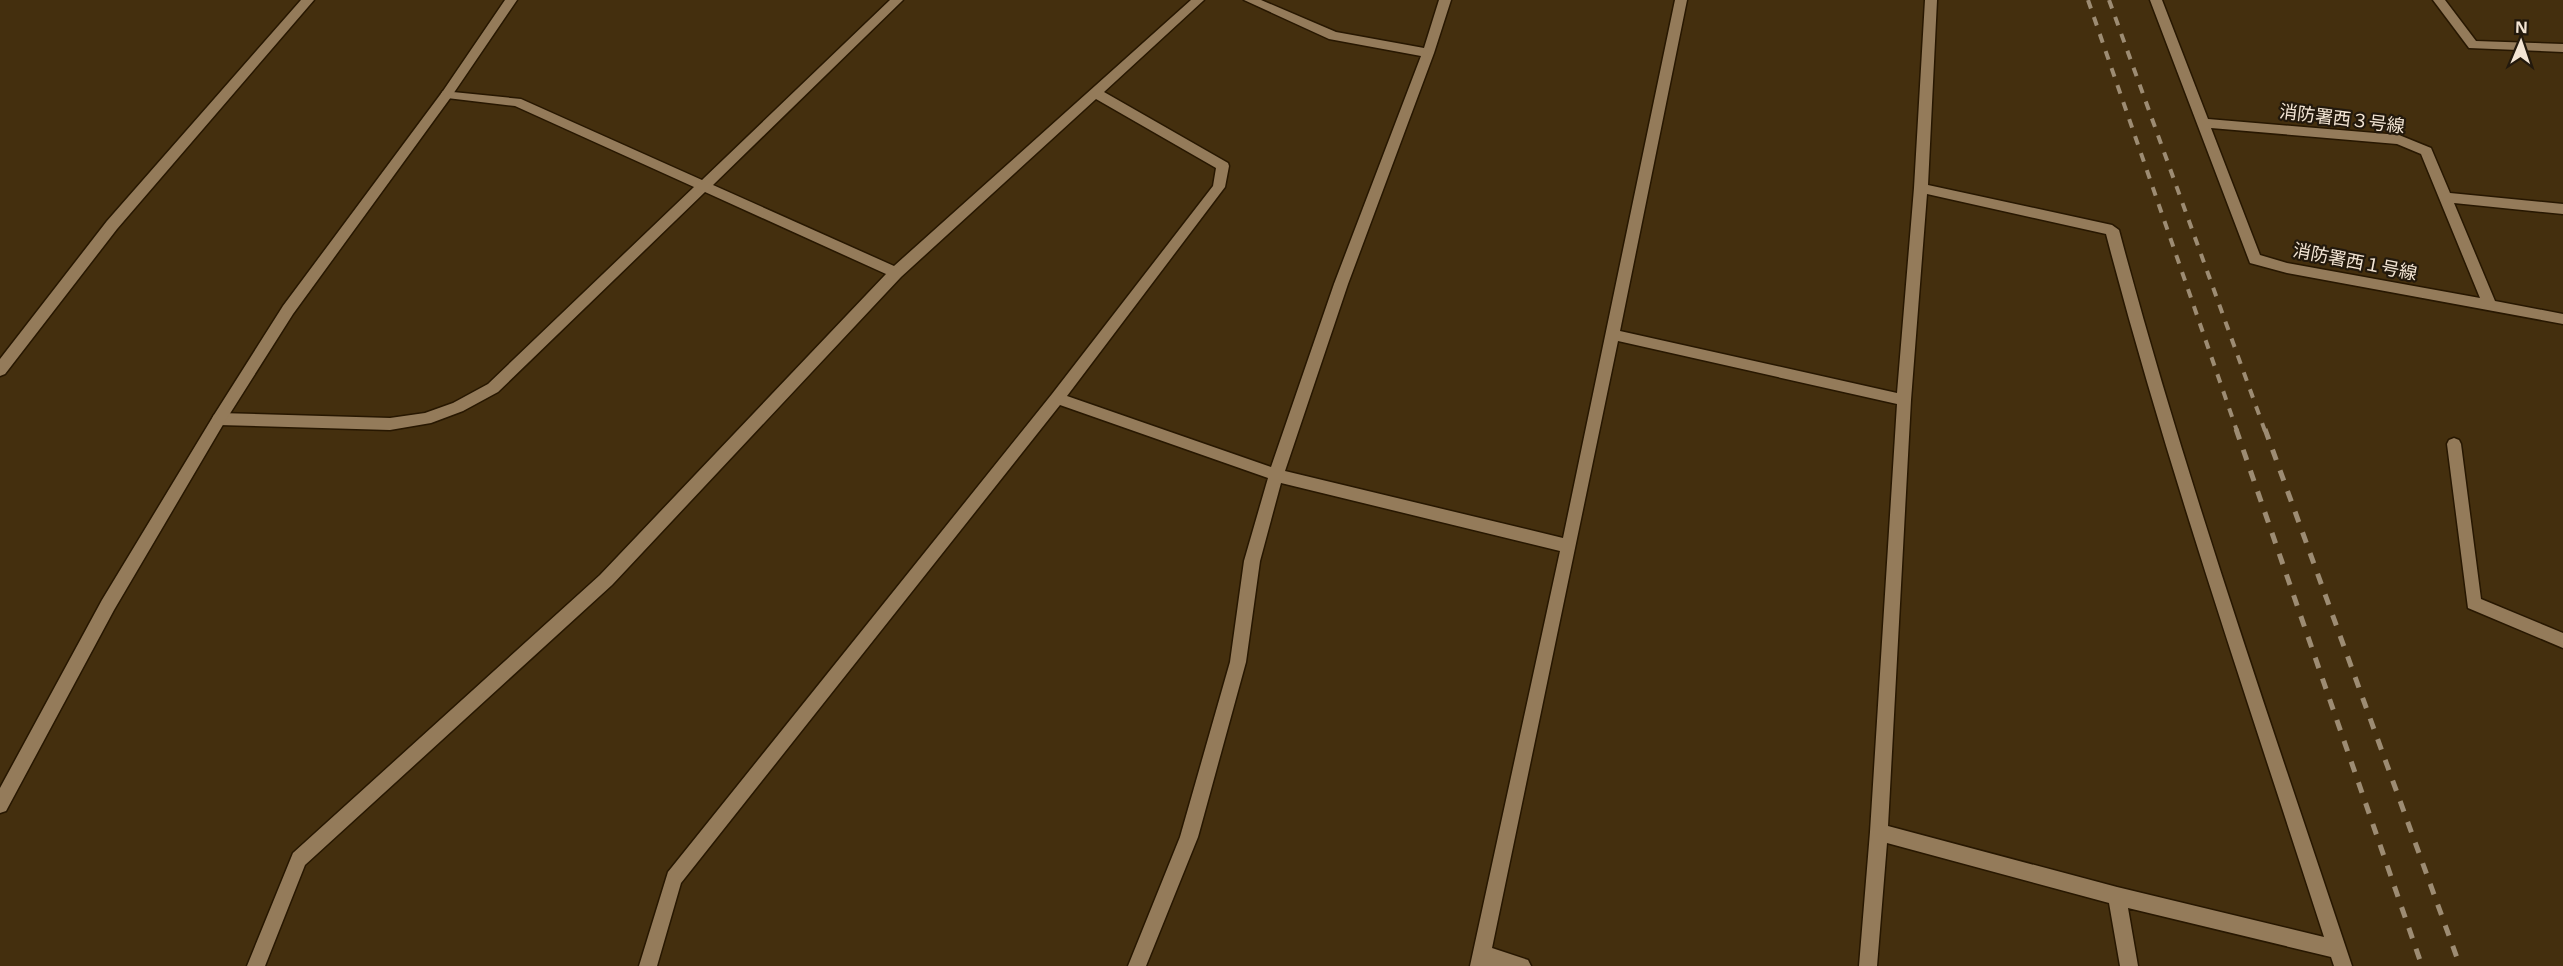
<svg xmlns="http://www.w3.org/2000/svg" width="2563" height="966" font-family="'Open Sans','Noto Sans JP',sans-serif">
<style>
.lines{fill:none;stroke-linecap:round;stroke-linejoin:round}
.street-casing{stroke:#271701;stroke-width:3}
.secondary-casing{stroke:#271701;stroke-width:3}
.street{fill:#947b5a;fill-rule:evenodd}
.secondary{fill:#947b5a;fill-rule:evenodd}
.rail-far1{stroke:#9d8c73;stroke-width:4;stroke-dasharray:9 9;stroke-linecap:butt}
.rail{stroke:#9d8c73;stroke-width:5;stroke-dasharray:11 11;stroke-linecap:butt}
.labels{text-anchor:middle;stroke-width:4.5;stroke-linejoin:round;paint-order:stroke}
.street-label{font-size:18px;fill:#f3e5d4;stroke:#23190c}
</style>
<rect width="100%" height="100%" fill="#442f0e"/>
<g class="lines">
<!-- street casing -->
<g class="street-casing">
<path id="street" d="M301,0H314L117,229L5,374L0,376V359L107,221Z
M890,0H903L713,185L894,266L1191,0H1204L1104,92L1228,163L1229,166L1225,187L1067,396L1271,467L1334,284L1421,56L1329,39L1244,0H1261L1336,32L1424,48L1439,0H1451L1434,53L1348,284L1285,471L1563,538L1675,0H1687L1620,331L1897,393L1914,188L1925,0H1937L1928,185L2112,225L2119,230C2185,479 2271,722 2352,966H2334L2331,957L2128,908L2138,966H2120L2109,903L1887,843L1877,966H1859L1870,832L1897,404L1618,341L1492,948L1528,960L1531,966H1470L1560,551L1281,483L1260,561L1246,662L1198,837L1146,966H1128L1180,837L1230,662L1244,561L1268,478L1060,405L681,883L657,966H639L668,872L1052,394L1213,186L1216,168L1096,99L901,277L612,585L305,865L265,966H247L293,853L600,575L886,274L705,192L498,392L463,411L431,423L390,430L219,425L214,423L212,419L214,415L219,413L390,418L425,413L453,403L488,384L694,187L515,106L447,98L443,97L441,94L443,91L521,99L702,180ZM1927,194L2106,234C2168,471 2249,704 2324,937L2117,887L1888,826L1911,400Z
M2150,0H2162L2208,119L2399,135L2431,148L2450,193L2563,204V214L2454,203L2495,301L2563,314V324L2287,273L2250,263ZM2211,128L2397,144L2421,154L2480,298L2287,263L2260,255Z
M2433,0H2445L2476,41L2563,44V52L2469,48Z
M2454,438L2459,440L2461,444L2481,599L2563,633V648L2468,608L2447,444L2449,440Z"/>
</g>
<!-- secondary casing -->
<g class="secondary-casing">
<path id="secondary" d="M505,0H517L451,97L293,314L224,423L114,610L6,811L0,813V788L102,600L214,415L283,306L443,91Z"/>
</g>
<!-- street -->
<use href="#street" class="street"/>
<!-- secondary -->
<use href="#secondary" class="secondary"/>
<!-- rail-far1 -->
<path class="rail-far1" d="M2088,0L2237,431
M2109,0L2265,431"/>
<!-- rail -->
<path class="rail" d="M2236,429L2422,966
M2265,429L2460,966"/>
</g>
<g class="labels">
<!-- street labels -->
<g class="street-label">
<text transform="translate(2342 119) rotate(7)" y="6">消防署西３号線</text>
<text transform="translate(2355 262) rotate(11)" y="6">消防署西１号線</text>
</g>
</g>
<!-- north arrow -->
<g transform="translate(2521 42) rotate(2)" stroke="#23190c" stroke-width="4.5" paint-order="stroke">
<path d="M0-4.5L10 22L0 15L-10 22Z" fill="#f3e5d4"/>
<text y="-9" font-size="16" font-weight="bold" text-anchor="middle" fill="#f3e5d4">N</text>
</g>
</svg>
